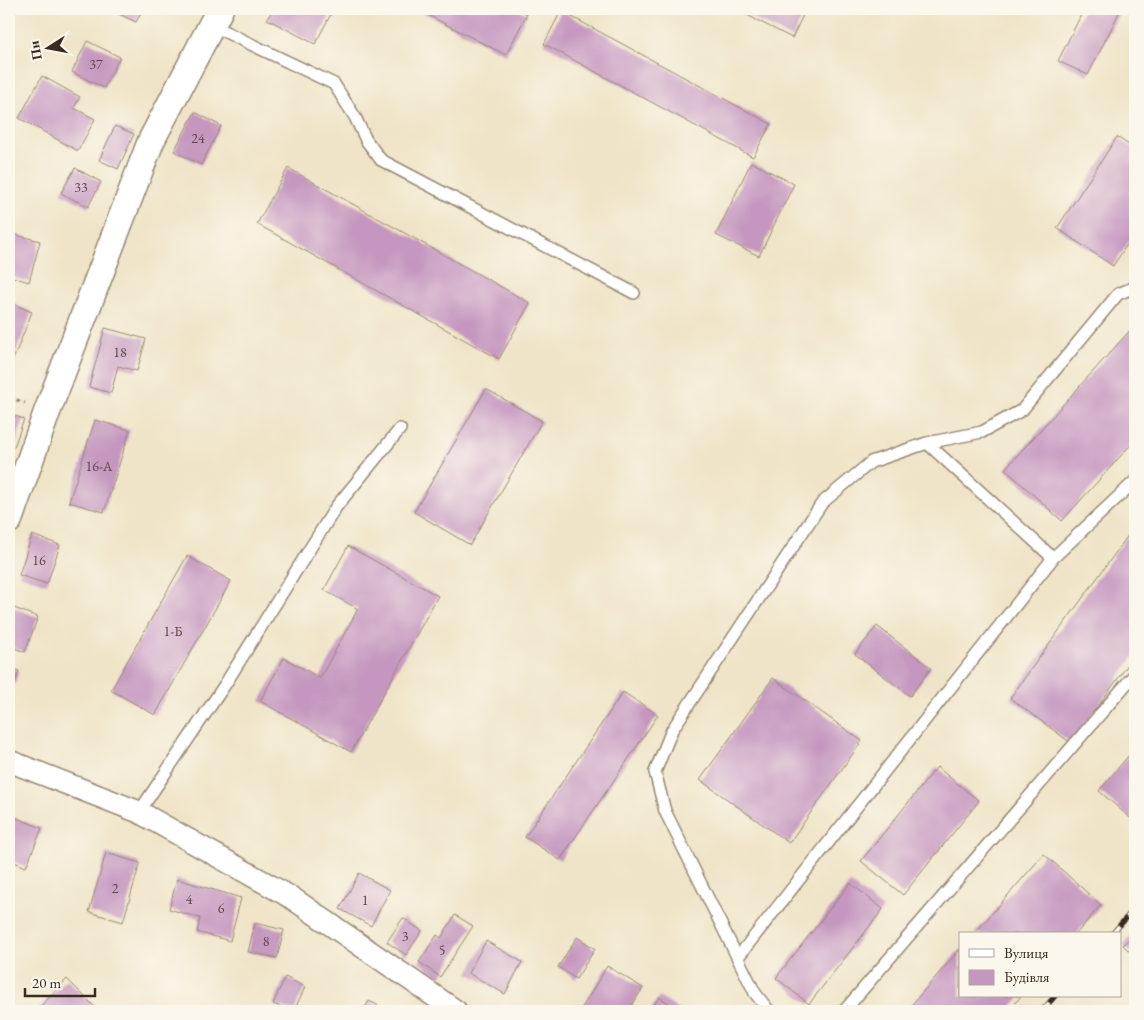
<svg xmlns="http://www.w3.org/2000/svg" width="1144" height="1020" font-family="'EB Garamond',serif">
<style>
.building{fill:#c597c0}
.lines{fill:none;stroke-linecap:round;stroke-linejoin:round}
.service-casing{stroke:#958772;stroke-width:14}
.minor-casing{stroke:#958772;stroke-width:24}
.tertiary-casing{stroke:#958772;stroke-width:29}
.path{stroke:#958772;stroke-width:3;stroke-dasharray:4 4;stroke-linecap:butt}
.service{stroke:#fff;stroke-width:11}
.minor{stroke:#fff;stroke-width:21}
.tertiary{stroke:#fff;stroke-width:26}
.rail-casing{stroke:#3b2a1e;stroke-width:5.5}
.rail{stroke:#fbf7ec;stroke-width:4;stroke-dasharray:11;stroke-linecap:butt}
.labels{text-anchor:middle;stroke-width:4;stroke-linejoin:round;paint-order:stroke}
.number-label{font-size:14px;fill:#5e4546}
</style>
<rect width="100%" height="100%" fill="#fbf7ec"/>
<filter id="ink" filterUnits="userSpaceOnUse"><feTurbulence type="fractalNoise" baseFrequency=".02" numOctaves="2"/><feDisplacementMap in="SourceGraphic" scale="10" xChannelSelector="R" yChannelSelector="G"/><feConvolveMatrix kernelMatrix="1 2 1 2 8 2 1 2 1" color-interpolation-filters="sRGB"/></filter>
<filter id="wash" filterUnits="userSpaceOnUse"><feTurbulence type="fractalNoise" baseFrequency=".0096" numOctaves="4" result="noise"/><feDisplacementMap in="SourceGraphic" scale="20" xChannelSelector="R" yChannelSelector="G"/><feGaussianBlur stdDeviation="1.12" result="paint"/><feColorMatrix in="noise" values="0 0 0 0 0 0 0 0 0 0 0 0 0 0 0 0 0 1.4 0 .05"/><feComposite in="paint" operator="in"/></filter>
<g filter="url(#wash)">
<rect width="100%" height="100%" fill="#efe4c7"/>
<g id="blocks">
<!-- building -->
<path class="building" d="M108,9H143L136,22Z
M273,9H325L332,12L315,44L267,19Z
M416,9H518L527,14L506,55Z
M735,9H806L792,38Z
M1084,9H1121L1088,75L1058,61Z
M561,11L771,124L753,157L544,44Z
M87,41L120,57L104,88L72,72Z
M42,76L80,97L74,108L95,119L78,151L19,118Z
M195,112L221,126L201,165L174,151Z
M115,126L134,134L118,169L99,160Z
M1117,137L1135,149V232L1113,266L1057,228Z
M751,162L794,184L759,256L716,235Z
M75,168L101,182L88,207L61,193Z
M288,168L530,303L499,359L257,224Z
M9,233L40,241L29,282L9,276Z
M9,302L32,312L9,370Z
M1135,325V440L1062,521L1005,469Z
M105,328L146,339L137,371L118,366L111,393L89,387Z
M486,389L542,421L470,545L414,512Z
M9,414L24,419L14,447L9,445Z
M95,420L130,430L104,512L69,502Z
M1135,526V655L1071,743L1010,698Z
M32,535L60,545L47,584L19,575Z
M348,546L438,596L351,752L260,701L284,658L320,678L358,609L324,590Z
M187,556L231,581L155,715L111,690Z
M14,608L38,617L25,652L9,646V623Z
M877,626L931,668L910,696L855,654Z
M9,667L19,671L9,700Z
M773,678L862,741L789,843L700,780Z
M623,692L658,715L560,860L525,837Z
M1135,748V822L1099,791Z
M937,767L979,801L903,895L861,861Z
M9,815L42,828L26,867L9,860Z
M106,853L140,863L123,922L89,912Z
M1044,854L1101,905L1076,934H974Z
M359,873L390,890L371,926L340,909Z
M177,879L241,898L230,941L197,932L200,918L169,909Z
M850,883L883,909L809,1004L776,978Z
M455,915L473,926L440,977L419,962L437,935L441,938Z
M403,918L422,931L406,955L387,942Z
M255,923L284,930L277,958L248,952Z
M1135,932V957L1123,945Z
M577,937L595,949L576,979L558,967Z
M486,941L522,962L505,994L468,973Z
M960,949V996H1021L1008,1011H906Z
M607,966L643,988L628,1011H580Z
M285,977L305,987L294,1011L273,1004Z
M67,979L99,1011H36Z
M659,997L681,1011H650Z
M369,1001L389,1011H363Z"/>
</g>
</g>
<g filter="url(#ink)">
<use href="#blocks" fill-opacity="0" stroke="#958772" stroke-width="1"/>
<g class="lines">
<!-- service casing -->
<g class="service-casing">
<path id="service" d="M211,25L334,84L355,117L366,140L381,160L634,293
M927,443L1053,558
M139,812L224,686L336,507L400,429
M738,957L1053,558L1135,481
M769,1011L755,993L665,811L655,772L672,730L822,503L871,462L927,443L982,432L1022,410L1118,294L1135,287
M844,1011L1135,674"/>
</g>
<!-- minor casing -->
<g class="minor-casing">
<path id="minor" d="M9,761L139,812L292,898L456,1011"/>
</g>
<!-- tertiary casing -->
<g class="tertiary-casing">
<path id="tertiary" d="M9,520L47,412L151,141L220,9"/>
</g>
<!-- path -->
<path class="path" d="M9,397L25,403"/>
<!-- service -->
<use href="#service" class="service"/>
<!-- minor -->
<use href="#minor" class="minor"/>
<!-- tertiary -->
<use href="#tertiary" class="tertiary"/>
<!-- rail casing -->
<g class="rail-casing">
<path id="rail" d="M1112,934L1135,908
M1042,1011L1055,996"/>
</g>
<!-- rail -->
<use href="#rail" class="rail"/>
</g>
</g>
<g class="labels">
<!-- number labels -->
<g class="number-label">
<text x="96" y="69">37</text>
<text x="198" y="143">24</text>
<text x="81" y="192">33</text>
<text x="120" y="357">18</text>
<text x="99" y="471">16-А</text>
<text x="39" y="565">16</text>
<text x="173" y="636">1-Б</text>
<text x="115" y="893">2</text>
<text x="189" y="904">4</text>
<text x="365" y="905">1</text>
<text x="221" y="913">6</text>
<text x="405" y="941">3</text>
<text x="266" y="946">8</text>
<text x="442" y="955">5</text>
</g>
</g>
<!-- margin -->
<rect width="1144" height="1020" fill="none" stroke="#fbf7ec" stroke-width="30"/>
<!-- legend -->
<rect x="959" y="932" width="162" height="65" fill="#fbf7ec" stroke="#aea59a"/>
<rect x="969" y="949" width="25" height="8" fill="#ffffff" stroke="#aea59a"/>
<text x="1004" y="958" font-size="15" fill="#3b2a1e">Вулиця</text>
<rect x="969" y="970" width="25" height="15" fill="#c597c0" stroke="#aea59a"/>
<text x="1004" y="982" font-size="15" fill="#3b2a1e">Будівля</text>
<!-- north arrow -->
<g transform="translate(48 48) rotate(259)" stroke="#fbf7ec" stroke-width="4" paint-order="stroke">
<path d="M0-4L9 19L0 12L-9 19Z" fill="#3b2a1e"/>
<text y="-8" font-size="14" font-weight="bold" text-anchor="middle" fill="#3b2a1e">Пн</text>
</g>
<!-- scale -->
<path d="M25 988v8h70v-8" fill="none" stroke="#3b2a1e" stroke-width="2.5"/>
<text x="32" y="988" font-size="15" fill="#3b2a1e" stroke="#fbf7ec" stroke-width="4" paint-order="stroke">20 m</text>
</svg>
